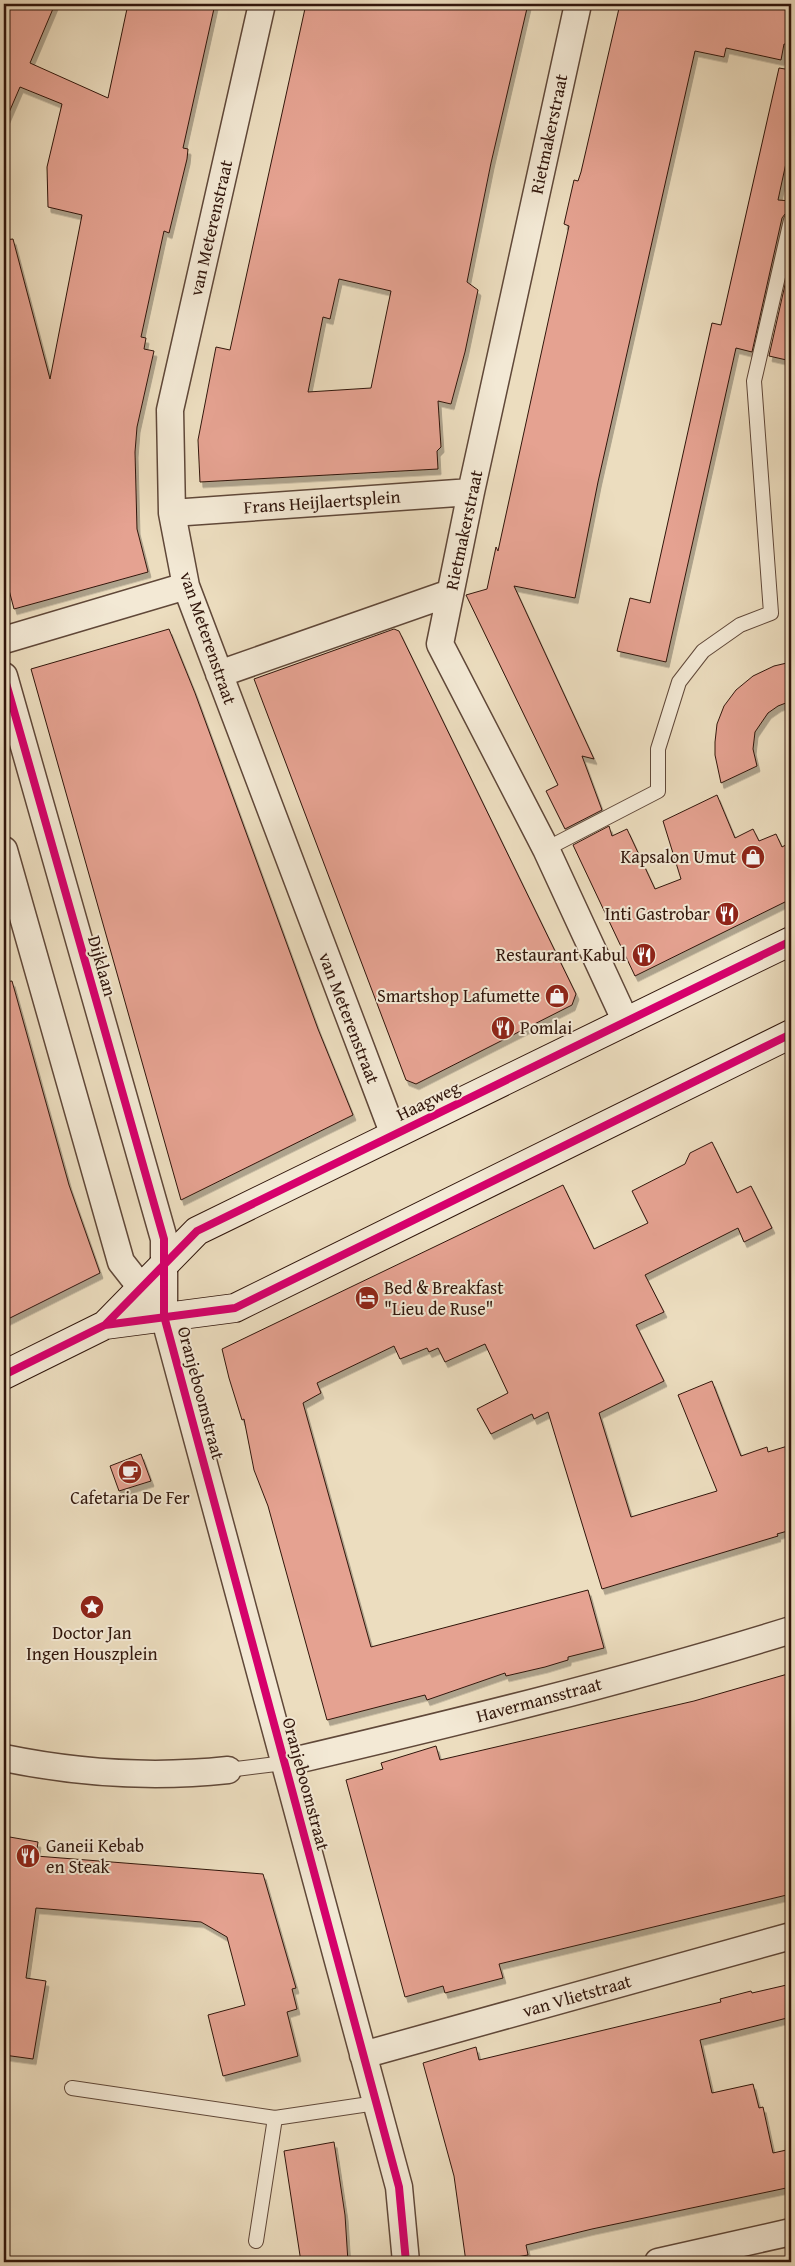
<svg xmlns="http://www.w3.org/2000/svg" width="795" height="2266" font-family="'Gentium Book Plus',serif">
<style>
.building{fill:#e5a291;stroke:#31160c;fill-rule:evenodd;filter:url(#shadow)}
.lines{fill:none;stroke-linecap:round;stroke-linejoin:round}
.service-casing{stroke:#604839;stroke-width:16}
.minor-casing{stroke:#604839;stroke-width:29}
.secondary-casing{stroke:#31160c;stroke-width:30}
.service{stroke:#f3e9d5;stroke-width:14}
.minor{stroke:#f3e9d5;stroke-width:26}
.secondary{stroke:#f3e9d5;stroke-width:28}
.cycleway-casing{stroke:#f3e9d5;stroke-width:11}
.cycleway{stroke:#d6006c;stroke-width:8}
.labels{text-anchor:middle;stroke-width:4;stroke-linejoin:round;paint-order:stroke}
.street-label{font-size:18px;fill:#31160c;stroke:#f3e9d5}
.poi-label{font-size:18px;fill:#31160c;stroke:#f3e9d5;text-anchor:end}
</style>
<defs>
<filter id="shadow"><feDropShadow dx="3" dy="5.5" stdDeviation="0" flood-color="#0004"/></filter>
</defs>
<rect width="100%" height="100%" fill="#ecddbf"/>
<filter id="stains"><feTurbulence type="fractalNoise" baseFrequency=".004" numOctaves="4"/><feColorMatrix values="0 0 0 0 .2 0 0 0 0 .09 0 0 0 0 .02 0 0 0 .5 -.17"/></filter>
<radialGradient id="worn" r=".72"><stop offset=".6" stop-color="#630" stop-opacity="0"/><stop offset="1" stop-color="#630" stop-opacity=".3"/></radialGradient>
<!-- building -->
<path class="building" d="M4,4H55L30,63L108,98L128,4H215L183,148L188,149L187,159L169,233L164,231L141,337L146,338L144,349L154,351L137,427L135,452L137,529L148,572L14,609L4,571V240L13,239L50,379L82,215L48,207L47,167L62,104L20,87L4,124Z
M306,4H528L491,163L467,282L478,290L465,352L451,404L438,401L441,447L437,451L438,469L200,482L198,440L216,347L230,350ZM339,279L391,291L371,388L308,392L323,317L330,319Z
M620,4H791V45L784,44L781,60L726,48L724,57L695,51L598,482L575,598L514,586L594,759L582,756L602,810L565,829L546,791L558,785L466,595L487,589L496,547L498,551L569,226L564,224L574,180L578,181L581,172Z
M779,68L791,70V140L778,200L791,201V211L785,214L782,218L752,352L736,348L666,662L617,651L630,598L650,603L712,323L721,325Z
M791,258V361L769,356Z
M169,629L195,693L318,1029L353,1115L181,1200L31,669Z
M394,629L399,631L576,994L572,1005L416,1084L406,1080L254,679Z
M791,662V701L778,706L768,713L755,732L753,749L757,766L721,783L715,755V742L717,724L724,706L736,690L753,676L774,666Z
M717,795L735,838L753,829L759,841L776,834L782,847L791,842V899L635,976L573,845L609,826L612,836L627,829L655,889L681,879L663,821Z
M12,981L69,1185L100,1273L4,1321V982Z
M712,1142L737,1193L751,1186L772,1228L744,1242L738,1228L645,1275L664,1312L636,1325L664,1381L599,1413L631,1517L717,1491L678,1395L712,1381L741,1456L767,1447L768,1452L791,1445V1530L777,1534L778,1536L602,1589L548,1412L534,1419L532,1414L491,1434L477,1409L508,1393L485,1344L445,1362L438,1348L429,1352L427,1348L400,1359L394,1346L317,1383L321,1393L303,1403L371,1647L588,1590L604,1648L568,1657V1660L545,1667L506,1676L505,1673L427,1700L425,1695L327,1720L268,1506L254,1470L244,1419L242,1420L229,1378L222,1349L563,1185L594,1249L648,1223L632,1191L685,1164L690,1153Z
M141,1454L151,1481L119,1491L110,1466Z
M791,1673V1894L499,1964L503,1978L445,1993L443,1986L405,1997L346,1780L383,1769L381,1763L436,1746L440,1760L694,1701Z
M4,1836L38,1842L36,1856L263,1874L296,1988L292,1989L297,2009L287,2012L298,2056L223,2076L208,2015L245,2005L227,1937L208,1926L201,1922L36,1908L26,1978L46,1981L33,2059L4,2055Z
M791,1984V2017L700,2040L712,2093L753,2084L759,2108L763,2107L773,2153L791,2149V2187L592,2229L526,2245L528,2255L488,2262H466L454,2176L423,2063L476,2047L479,2060L721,2002L720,1999L751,1991L752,1993Z
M334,2142L345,2215L348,2262H301L284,2151Z"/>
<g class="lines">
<!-- service casing -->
<g class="service-casing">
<path id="service" d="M546,849L658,791V749L679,682L703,651L740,625L771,613L754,381L791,220
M228,1770L284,1763
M72,2088L275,2118L376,2103
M256,2241L275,2118"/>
</g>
<!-- minor casing -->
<g class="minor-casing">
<path id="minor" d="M262,4L170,410L172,513L186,586L394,1135
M578,4L471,492L440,644L546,849L626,1022
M172,513L471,492
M4,640L186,586
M219,674L450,593
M4,676L164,1239V1316L399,2187L406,2262
M4,850L121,1262L154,1304
M4,1758C77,1773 154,1778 228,1770
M284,1763C454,1723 624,1682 791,1630
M363,2055L791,1936
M658,2262L791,2232"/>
</g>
<!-- secondary casing -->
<g class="secondary-casing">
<path id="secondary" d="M105,1325L197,1231L791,941
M4,1375L105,1325L235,1308L791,1034"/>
</g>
<!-- service -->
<use href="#service" class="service"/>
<!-- minor -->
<use href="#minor" class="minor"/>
<!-- secondary -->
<use href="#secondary" class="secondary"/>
<!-- cycleway casing -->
<g class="cycleway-casing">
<path id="cycleway" d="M4,676L164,1239V1316L399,2187L406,2262
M105,1325L197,1231L791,941
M4,1375L105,1325L235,1308L791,1034"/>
</g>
<!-- cycleway -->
<use href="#cycleway" class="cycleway"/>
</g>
<!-- icons -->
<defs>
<g id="shop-disc" transform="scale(1.25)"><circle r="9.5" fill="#8f2418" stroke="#f3e9d5"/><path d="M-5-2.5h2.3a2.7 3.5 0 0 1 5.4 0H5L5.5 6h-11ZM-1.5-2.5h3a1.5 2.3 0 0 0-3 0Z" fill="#fff"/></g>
<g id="restaurant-disc" transform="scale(1.25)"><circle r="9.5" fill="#8f2418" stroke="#f3e9d5"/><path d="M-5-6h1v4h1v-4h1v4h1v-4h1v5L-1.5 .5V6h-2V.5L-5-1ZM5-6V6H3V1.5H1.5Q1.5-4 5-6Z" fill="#fff"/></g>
<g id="hotel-disc" transform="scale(1.25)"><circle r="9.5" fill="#8f2418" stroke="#f3e9d5"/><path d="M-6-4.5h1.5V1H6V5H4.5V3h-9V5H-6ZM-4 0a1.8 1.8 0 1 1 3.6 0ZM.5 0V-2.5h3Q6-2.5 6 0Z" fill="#fff"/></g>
<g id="cafe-disc" transform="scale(1.25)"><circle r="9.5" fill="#8f2418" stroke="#f3e9d5"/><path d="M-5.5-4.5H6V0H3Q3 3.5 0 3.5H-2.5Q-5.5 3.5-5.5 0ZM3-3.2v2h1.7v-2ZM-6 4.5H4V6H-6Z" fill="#fff"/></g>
<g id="sight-disc" transform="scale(1.25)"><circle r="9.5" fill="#8f2418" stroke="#f3e9d5"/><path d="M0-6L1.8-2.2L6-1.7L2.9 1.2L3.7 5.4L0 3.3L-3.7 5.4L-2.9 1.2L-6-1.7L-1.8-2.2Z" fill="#fff"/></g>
</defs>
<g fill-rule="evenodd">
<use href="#shop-disc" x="753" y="857"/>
<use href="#restaurant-disc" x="727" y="914"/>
<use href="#restaurant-disc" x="644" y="955"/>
<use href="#shop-disc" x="557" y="996"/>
<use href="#restaurant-disc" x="503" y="1028"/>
<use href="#hotel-disc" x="367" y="1298"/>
<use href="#cafe-disc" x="130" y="1472"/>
<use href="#sight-disc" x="92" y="1607"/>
<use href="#restaurant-disc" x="28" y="1856"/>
</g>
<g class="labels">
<!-- street labels -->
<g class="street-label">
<text transform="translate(549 134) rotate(-78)" y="6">Rietmakerstraat</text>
<text transform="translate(211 228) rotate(-77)" y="6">van Meterenstraat</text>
<text transform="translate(322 502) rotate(-4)" y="6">Frans Heijlaertsplein</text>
<text transform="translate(464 530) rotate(-78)" y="6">Rietmakerstraat</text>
<text transform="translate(208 638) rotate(71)" y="6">van Meterenstraat</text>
<text transform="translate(102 966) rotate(74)" y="6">Dijklaan</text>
<text transform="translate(349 1018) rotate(69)" y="6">van Meterenstraat</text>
<text transform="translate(428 1101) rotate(-26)" y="6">Haagweg</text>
<text transform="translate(201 1393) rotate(75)" y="6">Oranjeboomstraat</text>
<text transform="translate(539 1700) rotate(-15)" y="6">Havermansstraat</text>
<text transform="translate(306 1784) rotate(75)" y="6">Oranjeboomstraat</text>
<text transform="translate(577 1996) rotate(-16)" y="6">van Vlietstraat</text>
</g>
<!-- poi labels -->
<g class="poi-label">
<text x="736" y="863">Kapsalon Umut</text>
<text x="710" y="920">Inti Gastrobar</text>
<text x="626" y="961">Restaurant Kabul</text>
<text x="540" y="1002">Smartshop Lafumette</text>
<text x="520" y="1034" text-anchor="start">Pomlai</text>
<text x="384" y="1294" text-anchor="start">Bed &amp; Breakfast<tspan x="384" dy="21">"Lieu de Ruse"</tspan></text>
<text x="130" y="1504" text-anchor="middle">Cafetaria De Fer</text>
<text x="92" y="1639" text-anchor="middle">Doctor Jan<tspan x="92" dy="21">Ingen Houszplein</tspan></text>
<text x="46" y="1852" text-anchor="start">Ganeii Kebab<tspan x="46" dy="21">en Steak</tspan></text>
</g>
</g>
<!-- margin -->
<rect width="795" height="2266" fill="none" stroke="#ecddbf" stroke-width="20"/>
<rect x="5" y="5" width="785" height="2256" fill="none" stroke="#31160c" stroke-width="2.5"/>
<rect x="10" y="10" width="775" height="2246" fill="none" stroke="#31160c"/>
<rect width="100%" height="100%" filter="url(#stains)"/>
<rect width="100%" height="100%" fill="url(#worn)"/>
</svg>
